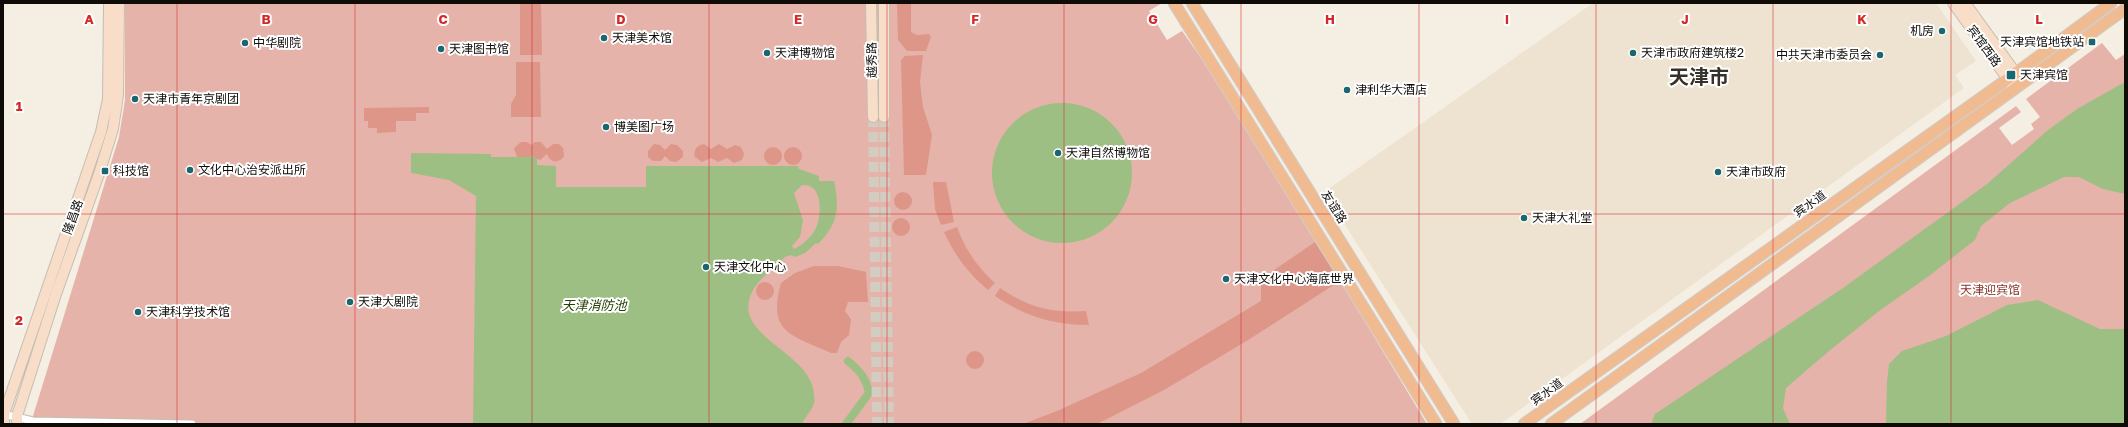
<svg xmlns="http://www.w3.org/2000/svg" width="2128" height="427" font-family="'Golos Text','Noto Sans SC',sans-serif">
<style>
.built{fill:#ede3d0}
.green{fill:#e5b3aa}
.forest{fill:#de9689}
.water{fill:#9ebf83;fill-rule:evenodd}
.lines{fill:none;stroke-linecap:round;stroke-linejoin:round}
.canal{stroke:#9ebf83;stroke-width:8}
.secondary-tunnel{stroke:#d2ccc1;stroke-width:10;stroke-dasharray:10 5;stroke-linecap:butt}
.street-casing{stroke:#c4bdb2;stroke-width:9}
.secondary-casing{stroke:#c4bdb2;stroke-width:12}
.primary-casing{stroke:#cfcece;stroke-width:13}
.street{stroke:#fff;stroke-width:7}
.secondary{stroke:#f8ddc8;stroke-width:10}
.primary{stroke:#f1bb91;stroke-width:11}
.grid{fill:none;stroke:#d62828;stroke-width:1;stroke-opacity:0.55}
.poi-dot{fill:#1b6770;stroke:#fff;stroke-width:1.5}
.labels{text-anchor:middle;stroke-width:4;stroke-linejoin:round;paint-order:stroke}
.poi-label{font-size:12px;fill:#0f0c08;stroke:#fff;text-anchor:start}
.street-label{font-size:12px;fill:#0f0c08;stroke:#fff}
.park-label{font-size:12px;fill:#893328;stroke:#fff}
.water-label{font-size:13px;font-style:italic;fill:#244100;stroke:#fff}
.town-label{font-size:20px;font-weight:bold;fill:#373229;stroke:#fff}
.grid-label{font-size:13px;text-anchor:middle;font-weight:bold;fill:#d62828;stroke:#fff;stroke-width:4;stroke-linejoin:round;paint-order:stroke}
</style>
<rect width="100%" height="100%" fill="#f5eee2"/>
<!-- built -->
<path class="built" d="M1593,3H1936L1976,61L1955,75L1964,88L1500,424H1472L1324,192Z"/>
<!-- green -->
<path class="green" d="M125,3H1162L1149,11L1167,40L1182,31L1228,96L1427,424H33V416L119,137L125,100Z
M2102,43L2116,60L2125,54V424H1580L2016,106L2021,112L1999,128L2012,145L2034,129L2031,124L2040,117L2026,99Z"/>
<!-- forest -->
<path class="forest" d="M520,3H541L542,55H520Z
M897,3H911V32L917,35L929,34L931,37L926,51H907L898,40Z
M923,55L920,82L923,107L932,135L926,175H904L901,60L905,56Z
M516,62H540L541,117H511V104L516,95Z
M429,107V113H416V121H396V132L377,133V128H368V121H364V108Z
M521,142H527L531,145L535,142H541L547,149L553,144H559L563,148L564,156C559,164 550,163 547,154L540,160L531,156L528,158L517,157L514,148Z
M654,144L660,145L665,150L671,144L677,145L683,151V157L676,162L670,161L665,156L661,161H653L648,157V151Z
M719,144L727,149L735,145L741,147L744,154L742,160L734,163L727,158L718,162L711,158L702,162L695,157C693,150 697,145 704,144L711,149Z
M784 156a9 9 0 1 1 18 0a9 9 0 1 1-18 0Z
M764 156a9 9 0 1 1 18 0a9 9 0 1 1-18 0Z
M933,182H946L954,222L941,225L935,209Z
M894 201a9 9 0 1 1 18 0a9 9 0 1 1-18 0Z
M892 227a9 9 0 1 1 18 0a9 9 0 1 1-18 0Z
M957,227C965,249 977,267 995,283L988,290C968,273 955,256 944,232Z
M1315,242L1340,281L1245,342L1164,390L1097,424H1023L1057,411L1141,373L1261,301V279Z
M814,266H838L866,272L868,302H848L845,311L851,319L849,335L841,342L837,353H831C791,335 767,333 781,283L795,273Z
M756 291a9 9 0 1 1 18 0a9 9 0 1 1-18 0Z
M1000,288C1030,308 1051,313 1086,311L1089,325C1053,325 1024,316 995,296Z
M966 360a9 9 0 1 1 18 0a9 9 0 1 1-18 0Z"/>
<!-- water -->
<path class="water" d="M2123,83L2125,85V194L2103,189L2079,177H2064L2010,203L1981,226L1975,240L1929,276L1879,311L1829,351L1786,388L1783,408L1790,424H1651L1655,414L1843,288L1987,184L2048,130L2077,109Z
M992 173a70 70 0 1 1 140 0a70 70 0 1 1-140 0Z
M411,153L491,154V157H537V165L556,166V187H646V166H798L799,169L819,176V181H834C840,209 838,224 818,244L816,243L805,253L795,257L791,255L785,257C775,267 760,278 753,290C728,337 811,350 814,394C814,396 815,400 814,403C812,410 805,417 802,424H473L476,196L449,180L411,173ZM802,185C823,183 822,214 816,228C813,236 801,246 794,249L792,246L800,237L803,220L794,193Z
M2038,300L2100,329H2125V424H1886L1887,381L1889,364L1902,351L1946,336L2007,305Z"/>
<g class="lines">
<!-- canal -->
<path class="canal" d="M846,424L869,393C866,378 860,371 848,361"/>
<!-- secondary-tunnel -->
<path class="secondary-tunnel" d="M873,117L877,424
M884,117L889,424"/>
<!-- street casing -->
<g class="street-casing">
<path id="street" d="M3,414L33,421L192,424"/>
</g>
<!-- secondary casing -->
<g class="secondary-casing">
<path id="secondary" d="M871,3L873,117
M884,3V117
M1953,3L2015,89
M1965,3L2020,79
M4,424V414L101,132L108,99L109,3
M17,424V416L56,294L99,174L113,129L118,95L119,3"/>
</g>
<!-- primary casing -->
<g class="primary-casing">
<path id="primary" d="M1174,3L1436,424
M1192,3L1454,424
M1524,424L2016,73L2111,3
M1551,424L2125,9"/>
</g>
<!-- street -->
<use href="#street" class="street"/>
<!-- secondary -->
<use href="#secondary" class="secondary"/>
<!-- primary -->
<use href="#primary" class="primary"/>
</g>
<!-- grid -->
<path class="grid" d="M177,3V424M355,3V424M532,3V424M709,3V424M887,3V424M1064,3V424M1241,3V424M1419,3V424M1596,3V424M1773,3V424M1951,3V424M3,214H2125"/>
<!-- markers -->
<g class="poi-dot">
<circle cx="1942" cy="31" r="4"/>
<circle cx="604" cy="38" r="4"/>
<rect x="2088" y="38" width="8" height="8" rx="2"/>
<circle cx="245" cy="43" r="4"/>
<circle cx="441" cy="49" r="4"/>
<circle cx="767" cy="53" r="4"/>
<circle cx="1633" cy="53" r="4"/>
<circle cx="1880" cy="55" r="4"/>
<rect x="2006" y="70" width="10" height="10" rx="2"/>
<circle cx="1347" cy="90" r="4"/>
<circle cx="135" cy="99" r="4"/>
<circle cx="606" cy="127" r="4"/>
<circle cx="1058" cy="153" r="4"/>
<circle cx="190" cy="170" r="4"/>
<rect x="101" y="167" width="8" height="8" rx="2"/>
<circle cx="1718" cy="172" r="4"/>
<circle cx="1524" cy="218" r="4"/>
<circle cx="706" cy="267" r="4"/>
<circle cx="1226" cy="279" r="4"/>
<circle cx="350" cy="302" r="4"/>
<circle cx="138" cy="312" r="4"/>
</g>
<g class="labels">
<!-- poi labels -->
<g class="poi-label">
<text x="1934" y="35" text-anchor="end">机房</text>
<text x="612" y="42">天津美术馆</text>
<text x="2084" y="46" text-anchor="end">天津宾馆地铁站</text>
<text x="253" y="47">中华剧院</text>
<text x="449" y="53">天津图书馆</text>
<text x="775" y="57">天津博物馆</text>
<text x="1641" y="57">天津市政府建筑楼2</text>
<text x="1872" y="59" text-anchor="end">中共天津市委员会</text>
<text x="2020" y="79">天津宾馆</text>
<text x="1355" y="94">津利华大酒店</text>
<text x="143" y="103">天津市青年京剧团</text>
<text x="614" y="131">博美图广场</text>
<text x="1066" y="157">天津自然博物馆</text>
<text x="198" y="174">文化中心治安派出所</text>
<text x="113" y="175">科技馆</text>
<text x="1726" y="176">天津市政府</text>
<text x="1532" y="222">天津大礼堂</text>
<text x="714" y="271">天津文化中心</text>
<text x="1234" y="283">天津文化中心海底世界</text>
<text x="358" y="306">天津大剧院</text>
<text x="146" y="316">天津科学技术馆</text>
</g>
<!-- street labels -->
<g class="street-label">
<text transform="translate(1984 46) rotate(54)" y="4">宾馆西路</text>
<text transform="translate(872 60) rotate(-91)" y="4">越秀路</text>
<text transform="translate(1810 204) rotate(-36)" y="4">宾水道</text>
<text transform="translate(1334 207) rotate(58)" y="4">友谊路</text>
<text transform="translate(73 217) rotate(-70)" y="4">隆昌路</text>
<text transform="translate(1547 392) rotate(-36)" y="4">宾水道</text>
</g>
<!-- park labels -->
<g class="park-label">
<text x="1990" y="294">天津迎宾馆</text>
</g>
<!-- water labels -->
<g class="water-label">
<text x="594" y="310">天津消防池</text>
</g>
<!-- town labels -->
<g class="town-label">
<text x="1699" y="84">天津市</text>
</g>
</g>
<g class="grid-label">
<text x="89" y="24">A</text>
<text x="266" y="24">B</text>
<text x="443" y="24">C</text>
<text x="621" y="24">D</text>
<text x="798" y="24">E</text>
<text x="975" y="24">F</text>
<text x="1153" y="24">G</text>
<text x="1330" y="24">H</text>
<text x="1507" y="24">I</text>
<text x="1685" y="24">J</text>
<text x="1862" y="24">K</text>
<text x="2039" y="24">L</text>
<text x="19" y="111">1</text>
<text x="19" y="325">2</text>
</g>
<!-- border -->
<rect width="2128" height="427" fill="none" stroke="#0f0c08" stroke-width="8"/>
</svg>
